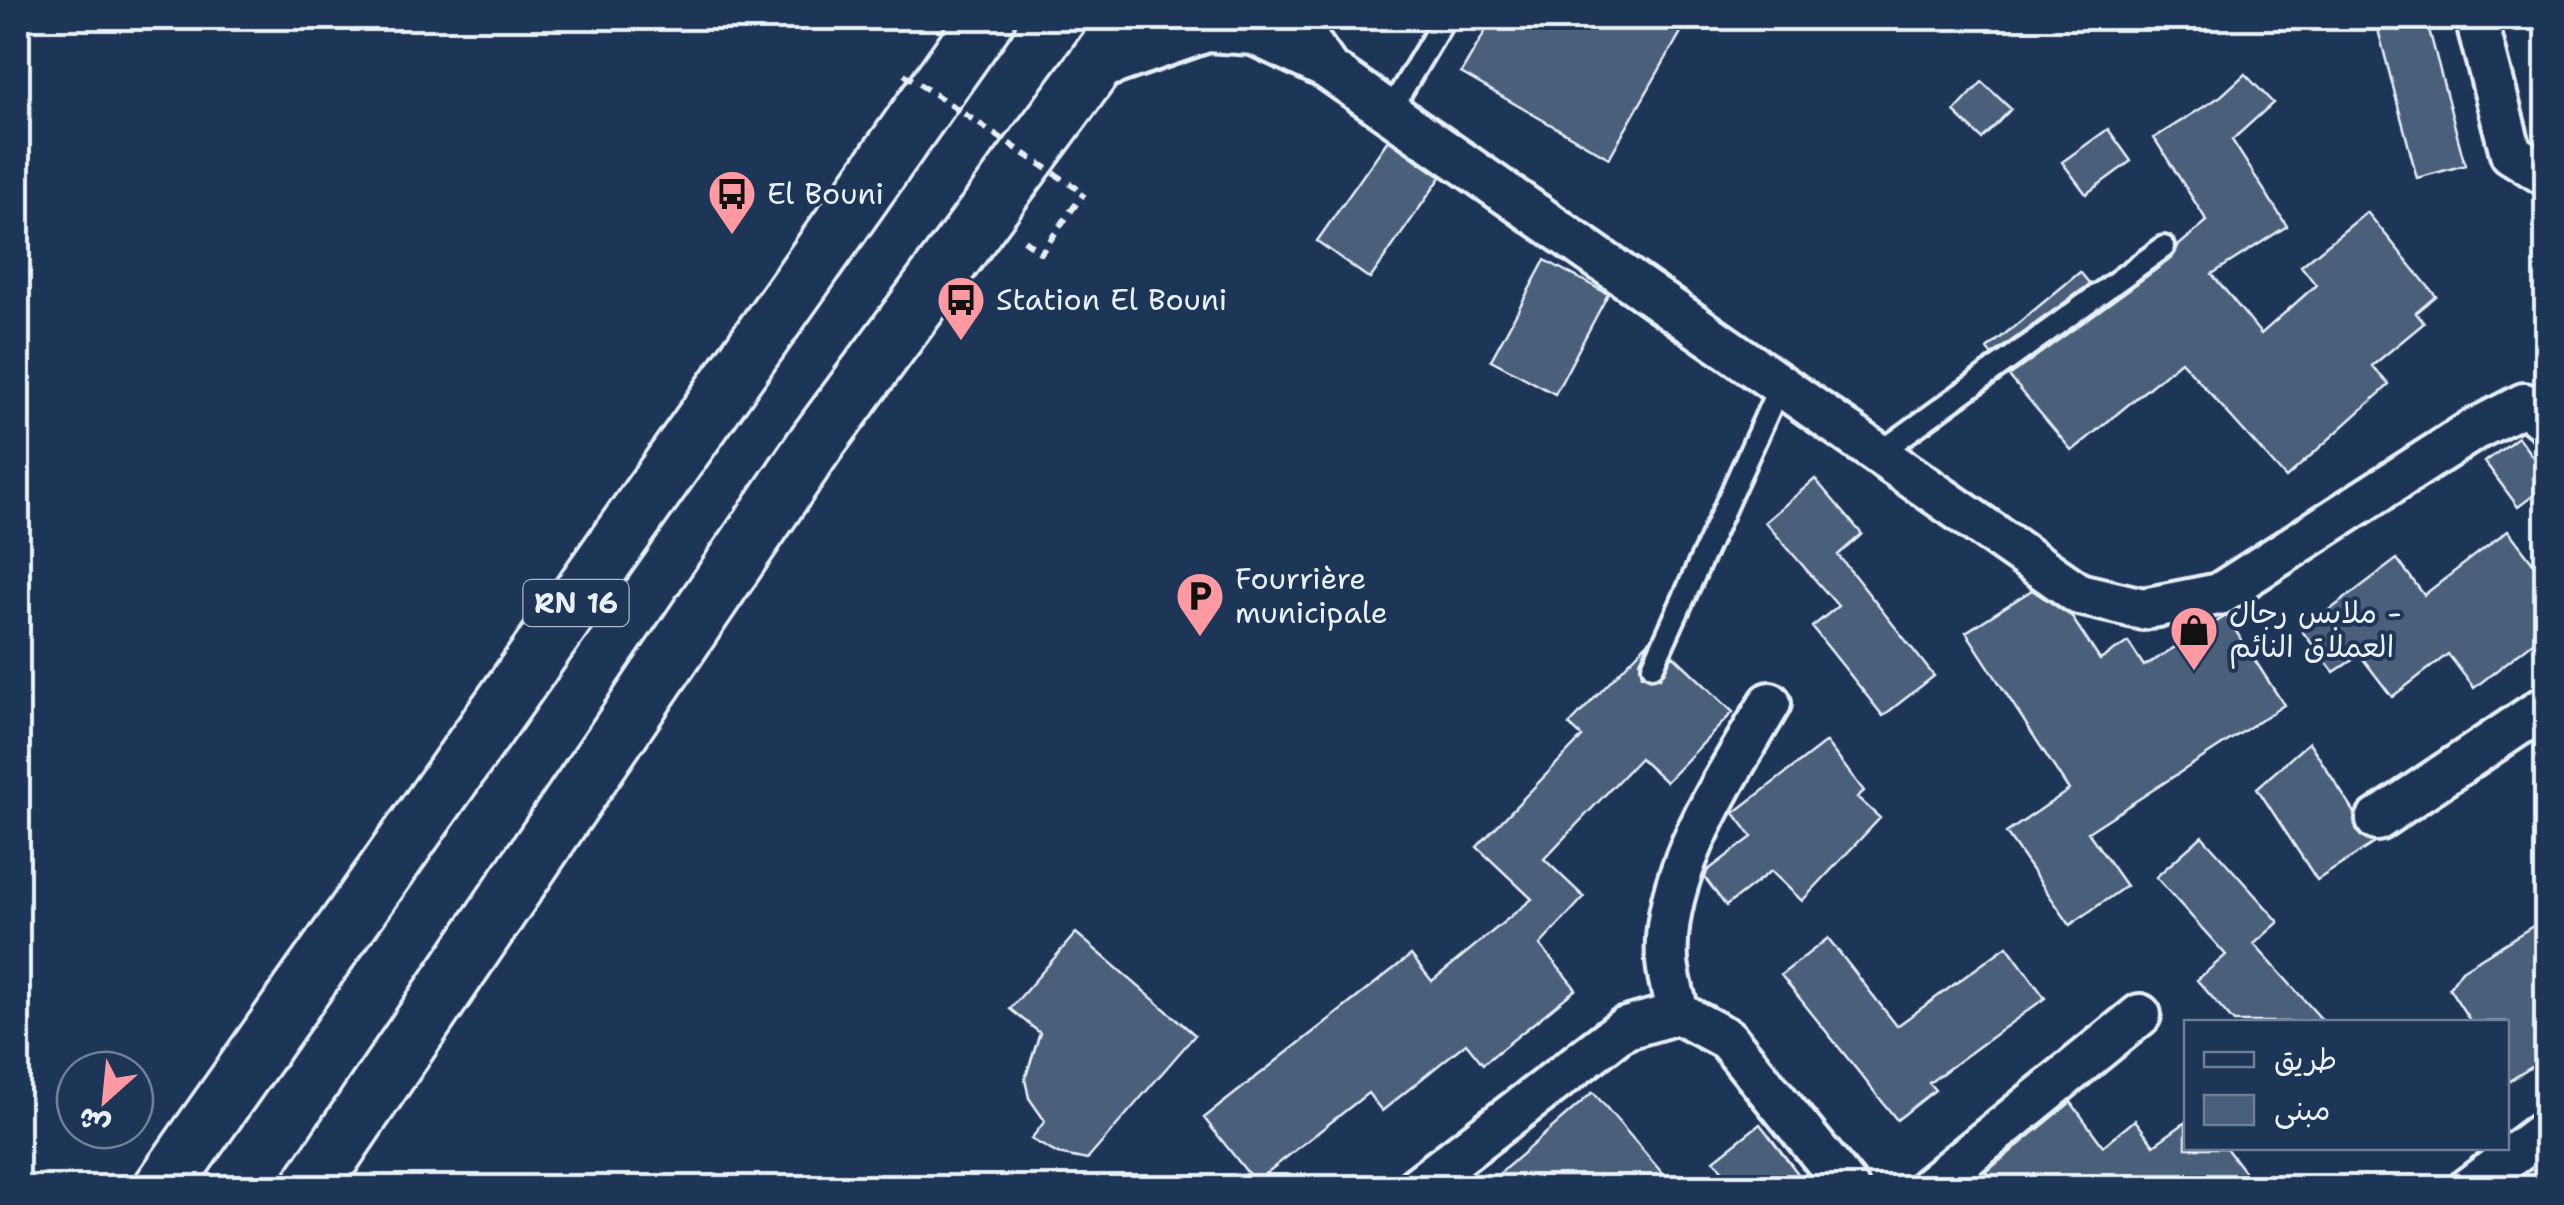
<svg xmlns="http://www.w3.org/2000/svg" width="2564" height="1205" font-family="'Shantell Sans','Playpen Sans Arabic',sans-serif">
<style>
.building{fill:#495e7a;stroke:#e8f1f8;stroke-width:2.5}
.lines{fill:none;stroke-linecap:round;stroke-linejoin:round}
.service-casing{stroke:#e8f1f8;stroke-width:28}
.minor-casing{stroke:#e8f1f8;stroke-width:48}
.trunk-casing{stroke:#e8f1f8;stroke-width:62}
.path{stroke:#e8f1f8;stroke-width:6;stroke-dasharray:10 8;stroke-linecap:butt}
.service{stroke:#1d3557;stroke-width:20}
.minor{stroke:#1d3557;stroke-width:40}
.trunk{stroke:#1d3557;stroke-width:55}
.path-bridge{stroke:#e8f1f8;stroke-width:6;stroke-dasharray:10 8;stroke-linecap:butt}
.labels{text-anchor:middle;stroke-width:8;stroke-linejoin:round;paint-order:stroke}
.shield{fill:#1d3557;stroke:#abb9c8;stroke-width:2.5}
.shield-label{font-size:28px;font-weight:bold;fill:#e8f1f8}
.poi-label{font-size:30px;fill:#e8f1f8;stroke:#1d3557;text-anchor:start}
</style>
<rect width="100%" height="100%" fill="#1d3557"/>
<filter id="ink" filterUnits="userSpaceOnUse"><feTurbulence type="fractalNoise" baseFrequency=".01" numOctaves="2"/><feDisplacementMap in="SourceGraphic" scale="20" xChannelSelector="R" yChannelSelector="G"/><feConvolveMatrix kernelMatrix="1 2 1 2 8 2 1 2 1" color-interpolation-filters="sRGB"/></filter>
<g filter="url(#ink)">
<!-- building -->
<path class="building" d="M1493,18H1689L1609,158L1461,73Z
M2375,18H2426L2465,165L2417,178Z
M2245,74L2273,103L2232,140L2287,226L2212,274L2261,334L2316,285L2301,266L2367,212L2436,296L2416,313L2424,323L2372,366L2389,385L2286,478L2181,361L2072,451L2009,376L2172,258L2178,246L2207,221L2154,138L2221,96Z
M1982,82L2011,109L1982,139L1954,112Z
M2108,129L2131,161L2086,194L2062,162Z
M1388,140L1441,177L1370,279L1317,241Z
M1545,260L1608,294L1555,394L1491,360Z
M2080,272L2090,284L1992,355L1987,349Z
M2518,437L2546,475V486L2518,507L2485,462Z
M1815,479L1862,534L1838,555L1934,676L1883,716L1812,627L1838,606L1765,522Z
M2508,530L2546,580V632L2474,688L2448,654L2392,697L2360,655L2334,672L2302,631L2397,559L2424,595Z
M2032,590L2071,616L2100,660L2128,642L2144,666L2226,616L2284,705L2088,832L2126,886L2070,925L2006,833L2069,790L1966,632Z
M1650,640L1640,661L1642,675L1660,678L1673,655L1733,712L1666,782L1640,758L1544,859L1584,897L1540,945L1576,989L1483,1064L1466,1043L1382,1111L1368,1093L1255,1182L1204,1118L1411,955L1432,981L1532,899L1477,847L1582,737L1569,725Z
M1826,742L1864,791L1857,797L1880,818L1802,901L1771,871L1726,906L1705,878L1707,871L1752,837L1734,813Z
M2309,742L2355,813L2357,832L2374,843L2317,880L2257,788Z
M2202,836L2279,922L2254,944L2324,1022H2234L2197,980L2226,955L2156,877Z
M2546,918V1058L2506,1083V1022H2471L2449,988L2462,970Z
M1076,933L1195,1035L1087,1160L1058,1154L1031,1139L1045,1121L1029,1098L1025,1079L1040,1033L1010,1009Z
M1828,938L1897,1026L2007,946L2045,998L1929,1083L1935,1090L1897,1120L1781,975Z
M1593,1092L1675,1188H1483Z
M2071,1102L2103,1146L2135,1120L2154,1145L2186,1122V1148H2226L2257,1188H1998L1986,1172Z
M1760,1124L1809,1188H1735L1714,1160Z"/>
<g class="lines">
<!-- service casing -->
<g class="service-casing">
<path id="service" d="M1389,112L1445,18
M1878,454L2164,247
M1653,666L1780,385"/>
</g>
<!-- minor casing -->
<g class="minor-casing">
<path id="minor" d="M1292,18L1328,69L2079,594L2143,609L2219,594L2472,431L2524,404L2546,422
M2476,18L2511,153L2546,175
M1090,72L1207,31L1254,34L1324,67
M2377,820L2546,706
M1678,1013C1674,996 1668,977 1667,960C1661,873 1728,775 1770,703
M1416,1188L1623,1029L1678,1013L1727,1039L1848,1188
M1928,1188L2140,1015
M2469,1188L2546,1130"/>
</g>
<!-- trunk casing -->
<g class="trunk-casing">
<path id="trunk" d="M162,1188L987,18
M310,1188L817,442L1130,18"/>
</g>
<!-- path -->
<path class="path" d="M1024,240L1041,253L1084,193"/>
<!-- service -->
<use href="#service" class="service"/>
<!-- minor -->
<use href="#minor" class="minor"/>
<!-- trunk -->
<use href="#trunk" class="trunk"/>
<!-- path-bridge -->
<path class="path-bridge" d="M904,74L1084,193"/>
</g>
</g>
<!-- icons -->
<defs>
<g id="bus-pin" transform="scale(2.5)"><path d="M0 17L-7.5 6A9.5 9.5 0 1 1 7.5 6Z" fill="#ff9aa2" stroke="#1d3557"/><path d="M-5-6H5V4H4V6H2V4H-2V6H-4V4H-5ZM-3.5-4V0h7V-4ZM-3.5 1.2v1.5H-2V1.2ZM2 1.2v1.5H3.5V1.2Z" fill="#111"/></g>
<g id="parking-pin" transform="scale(2.5)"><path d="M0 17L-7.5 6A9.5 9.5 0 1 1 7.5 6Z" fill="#ff9aa2" stroke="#1d3557"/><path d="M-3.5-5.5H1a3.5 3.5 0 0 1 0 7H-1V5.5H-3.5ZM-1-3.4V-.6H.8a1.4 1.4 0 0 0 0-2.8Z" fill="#111"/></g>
<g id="shop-pin" transform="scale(2.5)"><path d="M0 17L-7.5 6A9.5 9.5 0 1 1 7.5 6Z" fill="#ff9aa2" stroke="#1d3557"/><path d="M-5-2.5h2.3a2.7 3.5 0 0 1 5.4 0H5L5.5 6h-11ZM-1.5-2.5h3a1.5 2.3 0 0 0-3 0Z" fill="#111"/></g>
</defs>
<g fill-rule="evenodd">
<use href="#bus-pin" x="732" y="194"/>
<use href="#bus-pin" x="961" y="300"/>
<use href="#parking-pin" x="1200" y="596"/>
<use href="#shop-pin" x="2194" y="630"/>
</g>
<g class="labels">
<!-- shield labels -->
<rect class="shield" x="523.5" y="580" width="105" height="46" rx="8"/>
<g class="shield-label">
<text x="576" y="613">RN 16</text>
</g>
<!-- poi labels -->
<g class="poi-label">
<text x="767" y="204">El Bouni</text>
<text x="996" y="310">Station El Bouni</text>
<text x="1235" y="589">Fourrière<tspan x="1235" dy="34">municipale</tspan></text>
<text x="2229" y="623">ملابس رجال -<tspan x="2229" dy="34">العملاق النائم</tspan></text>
</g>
</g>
<!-- margin -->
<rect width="2564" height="1205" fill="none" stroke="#1d3557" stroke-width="60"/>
<rect x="30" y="30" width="2504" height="1145" fill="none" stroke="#e8f1f8" stroke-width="4" filter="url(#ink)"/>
<!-- legend -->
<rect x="2184" y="1020" width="325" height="130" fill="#1d3557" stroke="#6e8097" stroke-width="2.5"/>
<rect x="2204" y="1052" width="50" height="15" fill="#1d3557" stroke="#6e8097" stroke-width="2.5"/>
<text x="2274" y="1070" font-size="30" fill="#e8f1f8">طريق</text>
<rect x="2204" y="1095" width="50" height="30" fill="#495e7a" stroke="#6e8097" stroke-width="2.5"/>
<text x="2274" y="1120" font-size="30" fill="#e8f1f8">مبنى</text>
<!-- north arrow -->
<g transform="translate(105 1100) rotate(207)"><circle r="48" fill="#1d3557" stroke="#6e8097" stroke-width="2.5"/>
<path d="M0-8L18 38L0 25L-18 38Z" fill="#ff9aa2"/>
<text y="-15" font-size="28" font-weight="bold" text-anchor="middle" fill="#e8f1f8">ش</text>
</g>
</svg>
